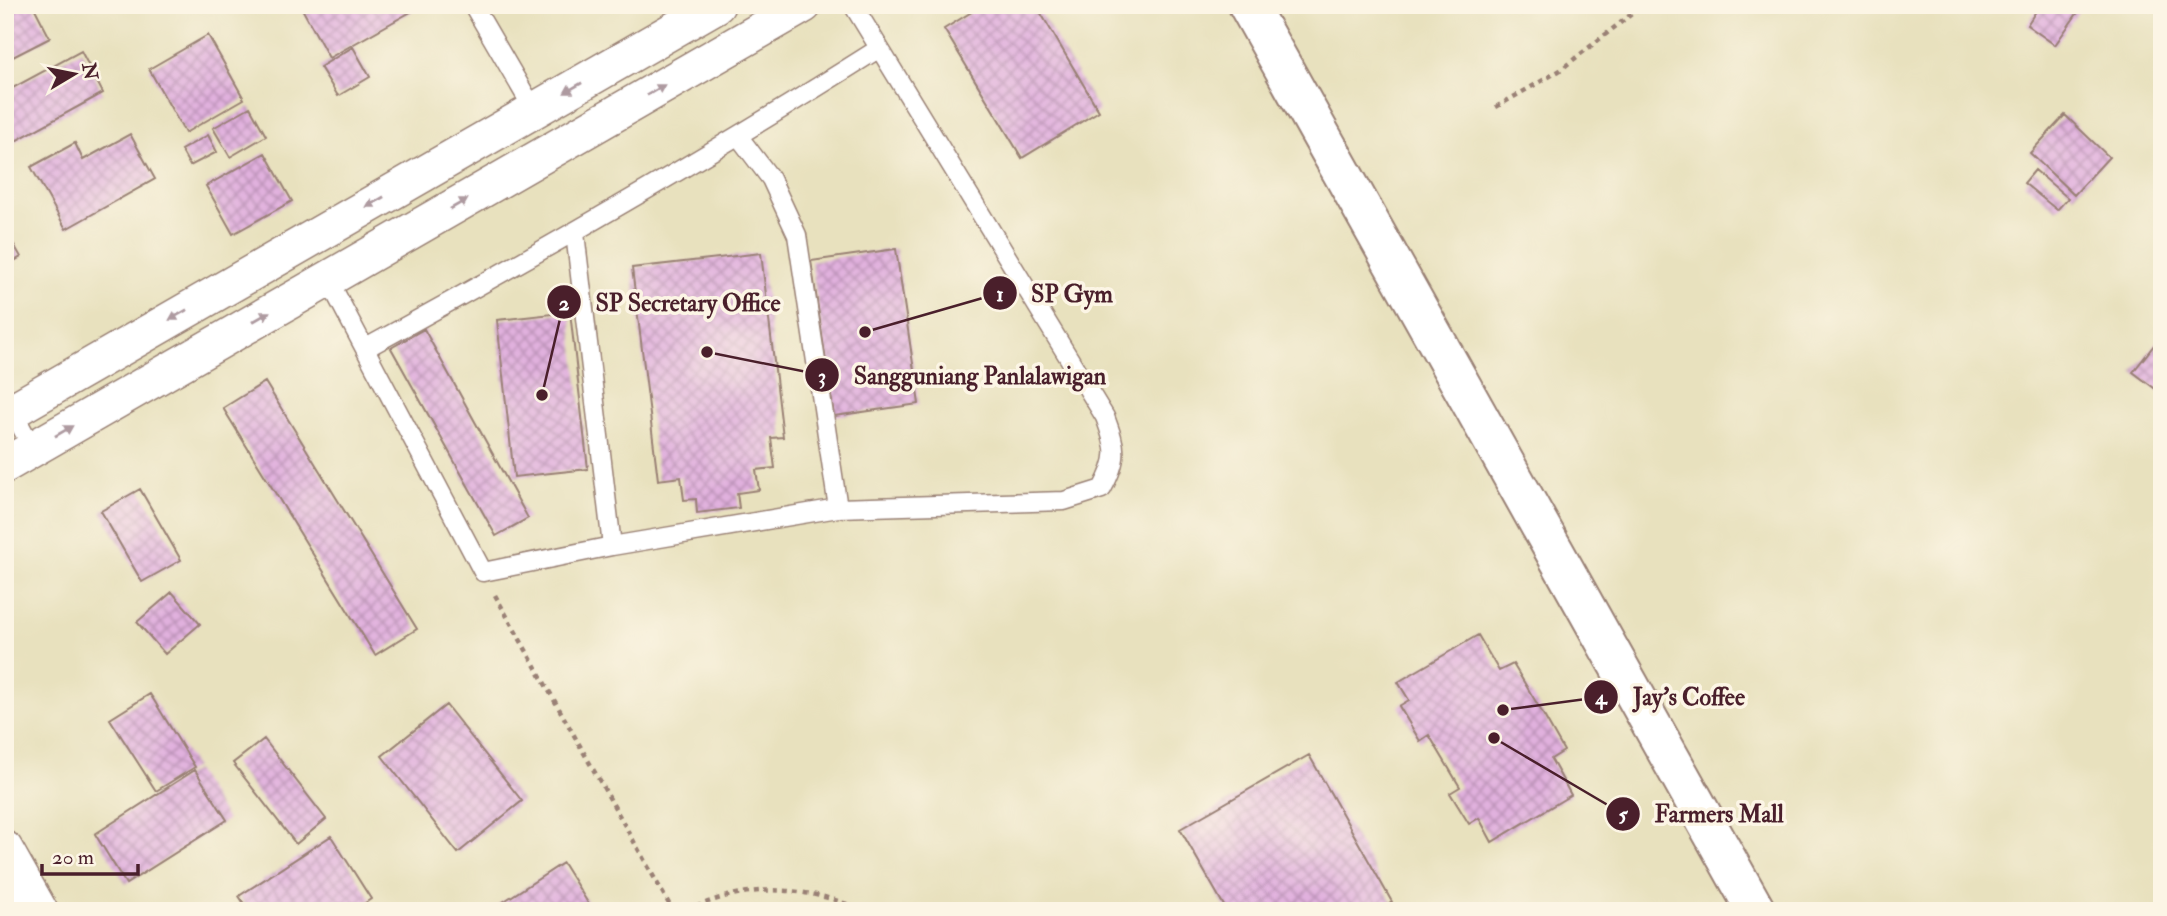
<svg xmlns="http://www.w3.org/2000/svg" width="2167" height="916" font-family="'IM FELL Double Pica',serif">
<style>
.building{fill:url(#building-cross-hatch)}
.lines{fill:none;stroke-linecap:round;stroke-linejoin:round}
.lane-casing{stroke:#998074;stroke-width:21}
.street-casing{stroke:#998074;stroke-width:38}
.secondary-casing{stroke:#998074;stroke-width:42}
.path{stroke:#998074;stroke-width:4.5;stroke-dasharray:5 5;stroke-linecap:butt}
.lane{stroke:#fff;stroke-width:18}
.street{stroke:#fff;stroke-width:35}
.secondary{stroke:#fff;stroke-width:38}
.oneway{fill:#ae9aa0}
.leader{fill:none;stroke:#4a1f2b;stroke-width:2.5}
.callout-dot{fill:#4a1f2b;stroke:#fcf5e5;stroke-width:2.5}
.mark-label{font-size:21px;text-anchor:middle;font-weight:bold;fill:#fff}
.callout-label{font-size:24px;text-anchor:middle;font-weight:bold;fill:#4a1f2b;stroke:#fcf5e5;stroke-width:7;stroke-linejoin:round;paint-order:stroke}
</style>
<defs>
<pattern id="building-cross-hatch" width="8" height="8" patternUnits="userSpaceOnUse" patternTransform="scale(1.75)"><rect width="8" height="8" fill="#e1b1de"/><path d="M0 0l8 8M0 8l8-8" fill="none" stroke="#b88fb4"/></pattern>
</defs>
<rect width="100%" height="100%" fill="#fcf5e5"/>
<filter id="ink" filterUnits="userSpaceOnUse"><feTurbulence type="fractalNoise" baseFrequency=".0143" numOctaves="2"/><feDisplacementMap in="SourceGraphic" scale="14" xChannelSelector="R" yChannelSelector="G"/><feConvolveMatrix kernelMatrix="1 2 1 2 8 2 1 2 1" color-interpolation-filters="sRGB"/></filter>
<filter id="wash" filterUnits="userSpaceOnUse"><feTurbulence type="fractalNoise" baseFrequency=".00686" numOctaves="4" result="noise"/><feDisplacementMap in="SourceGraphic" scale="28" xChannelSelector="R" yChannelSelector="G"/><feGaussianBlur stdDeviation="1.57" result="paint"/><feColorMatrix in="noise" values="0 0 0 0 0 0 0 0 0 0 0 0 0 0 0 0 0 1.4 0 .05"/><feComposite in="paint" operator="in"/></filter>
<g filter="url(#wash)">
<rect width="100%" height="100%" fill="#e8e1be"/>
<g id="blocks">
<!-- building -->
<path class="building" d="M5,5H33L50,38L5,61Z
M300,5H423L329,58Z
M983,5H1036L1099,111L1022,158L944,29Z
M2040,5H2083L2055,45L2027,25Z
M208,35L244,99L185,133L149,69Z
M353,47L370,77L338,96L320,67Z
M81,51L103,93L12,143L5,130V92Z
M250,107L266,136L230,157L213,128Z
M2065,115L2109,157L2074,195L2030,153Z
M130,134L155,179L66,229L31,167L75,143L83,160Z
M208,135L217,152L190,166L181,150Z
M265,153L292,201L233,234L206,186Z
M2035,170L2068,198L2057,210L2024,183Z
M5,229L21,257L5,266Z
M896,249L919,404L834,416L811,261Z
M761,253L783,437L771,438L775,468L756,470L759,490L737,493L739,508L697,513L696,499L684,500L681,477L658,480L632,268Z
M570,312L588,469L514,477L497,320Z
M424,329L528,518L496,536L391,348Z
M2162,335V394L2133,372Z
M265,382L417,629L375,655L223,408Z
M140,489L181,560L142,582L101,511Z
M172,592L200,624L165,654L137,622Z
M1478,635L1499,671L1513,664L1539,707L1564,751L1551,759L1571,795L1492,842L1479,818L1469,824L1450,793L1460,787L1429,735L1420,741L1399,706L1409,700L1398,682Z
M150,694L195,767L156,791L110,719Z
M446,705L522,801L458,853L382,756Z
M264,739L326,819L296,844L233,763Z
M1309,755L1392,902L1377,911H1227L1180,829Z
M195,770L227,820L126,884L95,834Z
M331,836L371,899L353,911H249L239,896Z
M563,863L593,911H493L492,909Z"/>
</g>
</g>
<g filter="url(#ink)">
<use href="#blocks" fill-opacity="0" stroke="#998074" stroke-width="2"/>
<g class="lines">
<!-- lane casing -->
<g class="lane-casing">
<path id="lane" d="M473,5L534,110
M739,137L771,179L797,235L838,508
M575,233L612,546
M328,279L483,572L612,546L838,508L1064,501L1102,489C1119,458 1117,449 1105,417L853,5
M366,348C540,253 711,155 878,49
M9,405L33,449"/>
</g>
<!-- street casing -->
<g class="street-casing">
<path id="street" d="M5,415L717,5
M5,465L804,5
M5,849L40,911"/>
</g>
<!-- secondary casing -->
<g class="secondary-casing">
<path id="secondary" d="M1248,5L1756,911"/>
</g>
<!-- path -->
<path class="path" d="M1496,107L1559,71L1643,5
M495,595L673,911
M687,911C747,882 805,885 864,911"/>
<!-- lane -->
<use href="#lane" class="lane"/>
<!-- street -->
<use href="#street" class="street"/>
<!-- secondary -->
<use href="#secondary" class="secondary"/>
</g>
<!-- one-way arrows -->
<defs><path id="oneway-solid" d="M-6-.8H1V-3.2L6.5 0L1 3.2V.8H-6Z" transform="scale(1.75)"/></defs>
<g class="oneway">
<use href="#oneway-solid" transform="translate(573 88) rotate(150)"/>
<use href="#oneway-solid" transform="translate(656 90) rotate(-30)"/>
<use href="#oneway-solid" transform="translate(375 202) rotate(150)"/>
<use href="#oneway-solid" transform="translate(459 204) rotate(-30)"/>
<use href="#oneway-solid" transform="translate(178 315) rotate(150)"/>
<use href="#oneway-solid" transform="translate(261 317) rotate(-30)"/>
<use href="#oneway-solid" transform="translate(64 431) rotate(-30)"/>
</g>
</g>
<!-- callouts -->
<path class="leader" d="M865 332L1000 293M542 395L564 302M707 352L822 375M1503 710L1601 697M1494 738L1623 814"/>
<g class="callout-dot">
<circle cx="865" cy="332" r="7"/>
<circle cx="542" cy="395" r="7"/>
<circle cx="707" cy="352" r="7"/>
<circle cx="1503" cy="710" r="7"/>
<circle cx="1494" cy="738" r="7"/>
<circle cx="1000" cy="293" r="18"/>
<circle cx="564" cy="302" r="18"/>
<circle cx="822" cy="375" r="18"/>
<circle cx="1601" cy="697" r="18"/>
<circle cx="1623" cy="814" r="18"/>
</g>
<g class="mark-label">
<text x="1000" y="301">1</text>
<text x="564" y="310">2</text>
<text x="822" y="383">3</text>
<text x="1601" y="704">4</text>
<text x="1623" y="821">5</text>
</g>
<g class="callout-label">
<text x="1072" y="302">SP Gym</text>
<text x="688" y="311">SP Secretary Office</text>
<text x="980" y="384">Sangguniang Panlalawigan</text>
<text x="1689" y="705">Jay's Coffee</text>
<text x="1719" y="822">Farmers Mall</text>
</g>
<!-- margin -->
<rect width="2167" height="916" fill="none" stroke="#fcf5e5" stroke-width="28"/>
<!-- north arrow -->
<g transform="translate(74 74) rotate(80)" stroke="#fcf5e5" stroke-width="5" paint-order="stroke">
<path d="M0-5L12 26L0 18L-12 26Z" fill="#4a1f2b"/>
<text y="-10" font-size="19" font-weight="bold" text-anchor="middle" fill="#4a1f2b">N</text>
</g>
<!-- scale -->
<path d="M42 864v10h96v-10" fill="none" stroke="#4a1f2b" stroke-width="3.5"/>
<text x="52" y="864" font-size="21" fill="#4a1f2b" stroke="#fcf5e5" stroke-width="5" paint-order="stroke">20 m</text>
</svg>
